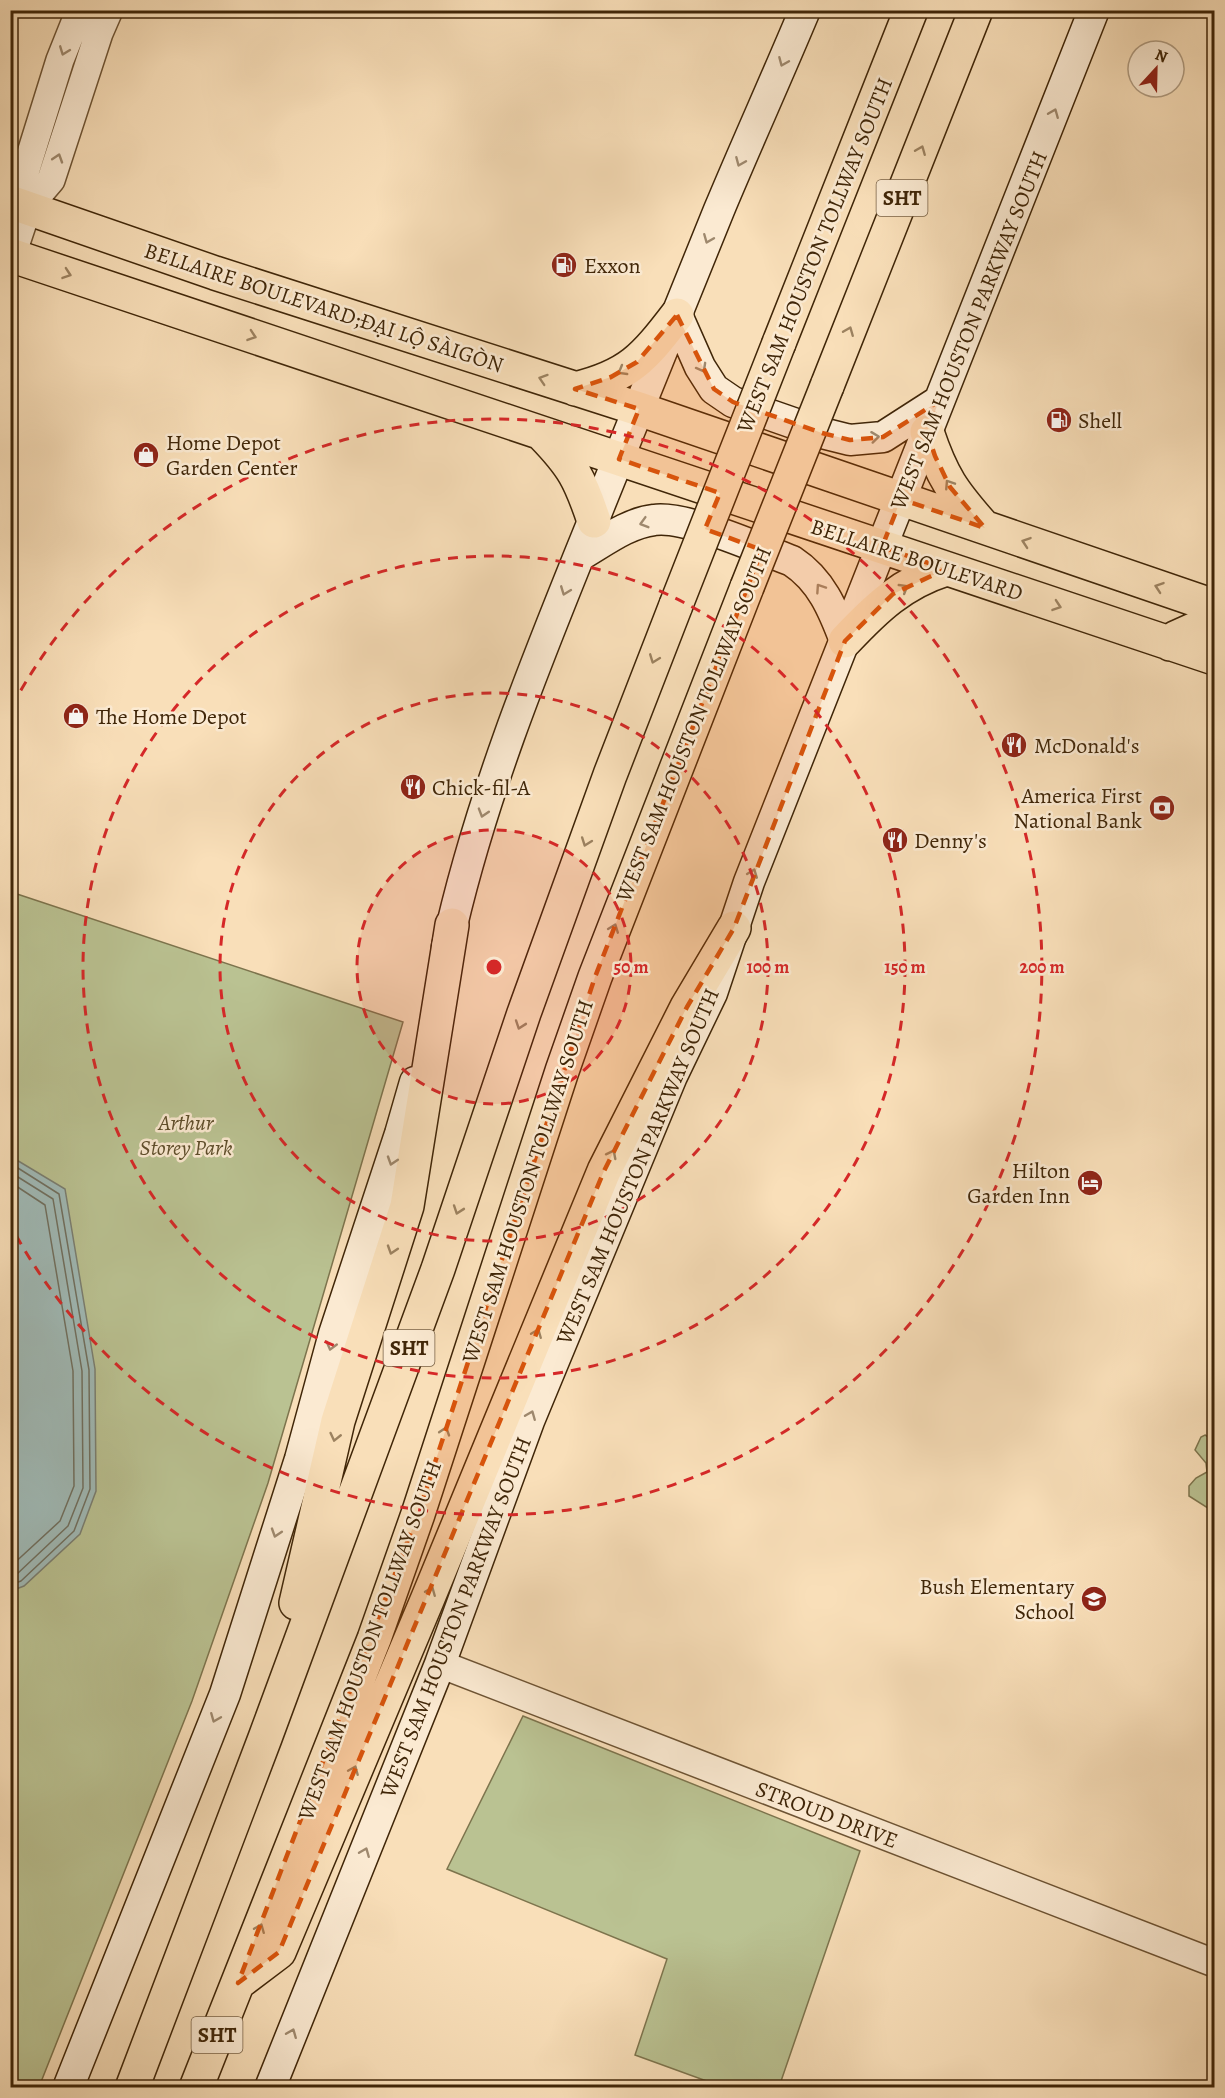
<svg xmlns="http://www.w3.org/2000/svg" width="1225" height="2098" font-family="Alegreya,serif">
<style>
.green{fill:#bac292;stroke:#7d744d;stroke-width:1.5}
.water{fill:#a0bbb8;stroke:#7a7f72;stroke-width:1.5}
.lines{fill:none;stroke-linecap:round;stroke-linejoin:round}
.shore{stroke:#707060;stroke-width:1.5}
.tertiary-casing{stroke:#6e5434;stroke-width:30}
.secondary-casing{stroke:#402608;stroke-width:33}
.primary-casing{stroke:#402608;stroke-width:36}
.motorway-casing{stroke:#402608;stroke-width:36}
.tertiary{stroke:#fbead2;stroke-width:27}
.secondary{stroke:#fbead2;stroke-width:30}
.primary{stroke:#f9dfb9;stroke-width:33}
.motorway{stroke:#f9dfb9;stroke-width:33}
.motorway-bridge-casing{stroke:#402608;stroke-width:36;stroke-linecap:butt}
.motorway-bridge{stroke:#f9dfb9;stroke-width:33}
.oneway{stroke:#9e886d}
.oneway2{stroke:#9c8260}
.marked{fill:#d7540c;fill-opacity:0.2;stroke:#d7540c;stroke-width:4.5;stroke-dasharray:12 8;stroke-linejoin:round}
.ring{fill:none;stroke:#d62828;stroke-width:3;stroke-dasharray:10 8}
.labels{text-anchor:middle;stroke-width:5;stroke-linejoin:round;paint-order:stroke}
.shield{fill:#fbead2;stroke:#786145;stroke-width:1.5}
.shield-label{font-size:21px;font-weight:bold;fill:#402608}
.street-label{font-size:22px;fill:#402608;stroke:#fbead2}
.poi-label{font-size:22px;fill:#402608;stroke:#fbead2;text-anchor:start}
.park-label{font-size:22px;font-style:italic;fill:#5e4d2a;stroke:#fbead2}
.centre{fill:#d62828;stroke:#fbead2;stroke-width:3}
.ring-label{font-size:18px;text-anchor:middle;font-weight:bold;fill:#d62828;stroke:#fbead2;stroke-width:5;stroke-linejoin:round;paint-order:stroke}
</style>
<rect width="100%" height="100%" fill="#f9dfb9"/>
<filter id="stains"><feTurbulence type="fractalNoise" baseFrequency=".00333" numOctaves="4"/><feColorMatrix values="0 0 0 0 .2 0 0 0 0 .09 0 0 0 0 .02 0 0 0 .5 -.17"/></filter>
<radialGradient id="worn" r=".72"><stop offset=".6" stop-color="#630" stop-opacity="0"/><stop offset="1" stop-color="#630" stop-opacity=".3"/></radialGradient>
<!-- green -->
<path class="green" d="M11,892L403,1022L268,1483L192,1701L39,2087L11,2088Z
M1205,1435L1214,1440V1512L1189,1496V1486L1196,1478L1207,1472L1206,1463L1195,1450L1201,1437Z
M523,1716L860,1851L779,2087H723L635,2055L667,1959L447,1869Z"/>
<!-- water -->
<path class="water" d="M10,1156L65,1189L95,1369L96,1491L80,1534L24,1586L11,1591Z"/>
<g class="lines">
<!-- shore -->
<path class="shore" d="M10,1163L59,1194L89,1370L90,1489L74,1531L21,1581L10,1585
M10,1172L53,1199L82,1371L83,1488L68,1526L17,1574L10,1577
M10,1182L45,1205L73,1371L74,1486L60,1521L10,1567"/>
<!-- tertiary casing -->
<g class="tertiary-casing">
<path id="tertiary" d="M28,207L22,182L60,60L80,10
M12,255L28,207L51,180L99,33L109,10
M440,1664L1214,1963"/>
</g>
<!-- secondary casing -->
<g class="secondary-casing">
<path id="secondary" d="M677,315L700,367L714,389L733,402L822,433L850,440L883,437L939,401
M579,556C602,543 627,523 654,520C685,515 760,549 792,561C821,580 833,609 845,641
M447,947C480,796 540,652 598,509C639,409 678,309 719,210C747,143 777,77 805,10
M68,2088L225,1694L300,1459L334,1334L400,1134L415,1082
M270,2088L440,1664L529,1421L672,1076L712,993L749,882L1094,10"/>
</g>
<!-- primary casing -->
<g class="primary-casing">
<path id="primary" d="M10,202L215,273L639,409L1214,606
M10,255L1214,658
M575,389C629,376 644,358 677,315
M927,432C942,477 953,492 983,526
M543,435C573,466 580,479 594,521
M845,641C876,608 902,583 946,569
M1170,644L1175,638L1195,629L1214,632"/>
</g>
<!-- motorway casing -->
<g class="motorway-casing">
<path id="motorway" d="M779,343L911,10
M827,386L976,10
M296,1603L338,1421L407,1206L452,925
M238,1983L279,1952L428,1598L604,1171L687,1007L734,928
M132,2088L265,1738L438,1269L524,1013L610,775L676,605
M196,2088L374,1639L418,1514L562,1071L595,977L747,587"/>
</g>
<!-- tertiary -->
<use href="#tertiary" class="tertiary"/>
<!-- secondary -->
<use href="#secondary" class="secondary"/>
<!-- primary -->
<use href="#primary" class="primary"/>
<!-- motorway -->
<use href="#motorway" class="motorway"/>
<!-- motorway-bridge casing -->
<g class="motorway-bridge-casing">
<path id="motorway-bridge" d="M747,587L827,386
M676,605L779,343"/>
</g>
<!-- motorway-bridge -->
<use href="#motorway-bridge" class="motorway-bridge"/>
</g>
<!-- one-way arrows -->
<defs><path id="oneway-chevron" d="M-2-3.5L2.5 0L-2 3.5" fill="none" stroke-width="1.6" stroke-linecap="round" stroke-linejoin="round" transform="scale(1.5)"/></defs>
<g class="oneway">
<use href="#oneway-chevron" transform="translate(64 51) rotate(111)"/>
<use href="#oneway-chevron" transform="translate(783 62) rotate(113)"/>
<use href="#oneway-chevron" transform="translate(1054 113) rotate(-68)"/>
<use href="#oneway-chevron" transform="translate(58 158) rotate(-72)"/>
<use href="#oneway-chevron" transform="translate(740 162) rotate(113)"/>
<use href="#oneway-chevron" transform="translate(708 239) rotate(112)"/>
<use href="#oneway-chevron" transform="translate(702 368) rotate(61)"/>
<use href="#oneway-chevron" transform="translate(875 437) rotate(-7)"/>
<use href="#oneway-chevron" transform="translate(644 523) rotate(164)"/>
<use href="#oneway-chevron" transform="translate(820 588) rotate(-124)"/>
<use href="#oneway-chevron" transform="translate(565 591) rotate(111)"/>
<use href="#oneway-chevron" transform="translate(483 813) rotate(107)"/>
<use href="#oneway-chevron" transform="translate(753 873) rotate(-69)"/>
<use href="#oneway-chevron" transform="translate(392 1161) rotate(108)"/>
<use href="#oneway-chevron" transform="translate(331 1346) rotate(105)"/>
<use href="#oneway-chevron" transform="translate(531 1415) rotate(-68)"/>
<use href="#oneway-chevron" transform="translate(276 1533) rotate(108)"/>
<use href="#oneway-chevron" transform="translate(215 1718) rotate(112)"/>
<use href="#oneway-chevron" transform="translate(365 1852) rotate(-68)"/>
<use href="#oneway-chevron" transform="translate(292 2033) rotate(-68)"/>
</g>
<g class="oneway2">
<use href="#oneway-chevron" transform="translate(921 150) rotate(-68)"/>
<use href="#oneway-chevron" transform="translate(67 274) rotate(19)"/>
<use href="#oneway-chevron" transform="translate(849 331) rotate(-68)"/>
<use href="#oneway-chevron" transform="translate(252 336) rotate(19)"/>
<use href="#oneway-chevron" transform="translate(622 371) rotate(150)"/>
<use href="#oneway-chevron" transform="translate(543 379) rotate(-162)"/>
<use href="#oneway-chevron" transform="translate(949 484) rotate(-123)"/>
<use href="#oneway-chevron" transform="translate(1026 542) rotate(-161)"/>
<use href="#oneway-chevron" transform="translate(1159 587) rotate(-161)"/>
<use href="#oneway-chevron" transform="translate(904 588) rotate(-31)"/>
<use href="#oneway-chevron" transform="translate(1057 606) rotate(19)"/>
<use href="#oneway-chevron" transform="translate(654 659) rotate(111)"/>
<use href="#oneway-chevron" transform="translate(586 842) rotate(110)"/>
<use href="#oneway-chevron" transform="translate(614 928) rotate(-69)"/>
<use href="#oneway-chevron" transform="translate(520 1025) rotate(109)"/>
<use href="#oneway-chevron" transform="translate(612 1154) rotate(-63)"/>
<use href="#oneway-chevron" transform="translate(458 1210) rotate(109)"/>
<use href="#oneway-chevron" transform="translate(392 1250) rotate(108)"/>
<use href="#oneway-chevron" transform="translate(537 1333) rotate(-68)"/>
<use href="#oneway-chevron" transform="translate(445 1431) rotate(-72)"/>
<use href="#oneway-chevron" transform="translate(335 1437) rotate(103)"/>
<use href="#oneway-chevron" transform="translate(431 1591) rotate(-68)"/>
<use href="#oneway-chevron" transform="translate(354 1770) rotate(-67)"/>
<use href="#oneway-chevron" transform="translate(260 1928) rotate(-68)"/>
</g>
<!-- marked area -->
<path class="marked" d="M677,315L714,389L733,402L822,433L850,440L883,437L939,401L927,432L935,456L950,487L985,528L901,499L882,547L946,569L893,594L845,641L734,928L687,1007L604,1171L279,1952L238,1983L418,1514L595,977L762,550L705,529L720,493L619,459L639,409L575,389L611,377L637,362Z"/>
<!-- distance rings -->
<circle cx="494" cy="967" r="137" fill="#d62828" fill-opacity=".12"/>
<g class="ring">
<circle cx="494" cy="967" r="137"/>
<circle cx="494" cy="967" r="274"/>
<circle cx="494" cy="967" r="411"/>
<path d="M12 706A548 548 0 1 1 12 1228"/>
</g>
<!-- icons -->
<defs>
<g id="fuel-disc" transform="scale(1.35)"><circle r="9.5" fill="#8f2418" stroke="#fbead2"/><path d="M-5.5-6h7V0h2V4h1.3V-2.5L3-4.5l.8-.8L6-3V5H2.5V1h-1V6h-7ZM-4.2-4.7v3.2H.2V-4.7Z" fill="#fff"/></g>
<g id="shop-disc" transform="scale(1.35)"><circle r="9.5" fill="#8f2418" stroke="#fbead2"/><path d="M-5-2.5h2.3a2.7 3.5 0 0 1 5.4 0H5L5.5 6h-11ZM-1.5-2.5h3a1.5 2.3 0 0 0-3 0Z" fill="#fff"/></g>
<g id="restaurant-disc" transform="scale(1.35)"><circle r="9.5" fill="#8f2418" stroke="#fbead2"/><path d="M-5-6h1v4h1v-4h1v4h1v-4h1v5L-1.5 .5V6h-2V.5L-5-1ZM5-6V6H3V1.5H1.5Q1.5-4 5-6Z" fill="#fff"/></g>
<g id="bank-disc" transform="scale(1.35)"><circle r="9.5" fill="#8f2418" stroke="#fbead2"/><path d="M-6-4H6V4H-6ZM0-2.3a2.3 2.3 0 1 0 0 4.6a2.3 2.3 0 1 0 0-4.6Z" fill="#fff"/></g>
<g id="hotel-disc" transform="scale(1.35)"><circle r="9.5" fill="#8f2418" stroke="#fbead2"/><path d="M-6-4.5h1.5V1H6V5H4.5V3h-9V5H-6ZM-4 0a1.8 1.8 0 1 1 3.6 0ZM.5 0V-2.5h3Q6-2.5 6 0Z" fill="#fff"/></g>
<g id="school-disc" transform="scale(1.35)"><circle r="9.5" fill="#8f2418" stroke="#fbead2"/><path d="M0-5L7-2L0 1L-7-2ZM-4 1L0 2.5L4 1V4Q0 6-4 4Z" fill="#fff"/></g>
</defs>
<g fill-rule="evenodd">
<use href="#fuel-disc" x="564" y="265"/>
<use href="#fuel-disc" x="1059" y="420"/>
<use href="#shop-disc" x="146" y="455"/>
<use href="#shop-disc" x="76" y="716"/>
<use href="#restaurant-disc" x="1014" y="745"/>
<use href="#restaurant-disc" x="413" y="787"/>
<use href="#bank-disc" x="1162" y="808"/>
<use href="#restaurant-disc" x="895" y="840"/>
<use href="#hotel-disc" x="1090" y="1183"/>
<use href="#school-disc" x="1094" y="1599"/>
</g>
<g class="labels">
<!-- shield labels -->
<g class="shield">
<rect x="876.5" y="180" width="51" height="36" rx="4.5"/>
<rect x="383.5" y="1330" width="51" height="36" rx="4.5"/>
<rect x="191.5" y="2017" width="51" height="36" rx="4.5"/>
</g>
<g class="shield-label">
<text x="902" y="205">SHT</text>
<text x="409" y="1355">SHT</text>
<text x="217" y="2042">SHT</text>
</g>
<!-- street labels -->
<g class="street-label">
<text transform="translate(814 255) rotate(-68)" y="8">WEST SAM HOUSTON TOLLWAY SOUTH</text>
<text transform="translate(324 307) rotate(18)" y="8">BELLAIRE BOULEVARD;ĐẠI LỘ SÀIGÒN</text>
<text transform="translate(968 330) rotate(-68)" y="8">WEST SAM HOUSTON PARKWAY SOUTH</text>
<text transform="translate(917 559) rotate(18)" y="8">BELLAIRE BOULEVARD</text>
<text transform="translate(693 724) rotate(-68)" y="8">WEST SAM HOUSTON TOLLWAY SOUTH</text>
<text transform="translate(637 1166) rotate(-67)" y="8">WEST SAM HOUSTON PARKWAY SOUTH</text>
<text transform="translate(527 1181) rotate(-72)" y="8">WEST SAM HOUSTON TOLLWAY SOUTH</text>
<text transform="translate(455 1617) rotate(-69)" y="8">WEST SAM HOUSTON PARKWAY SOUTH</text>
<text transform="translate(369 1640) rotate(-70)" y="8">WEST SAM HOUSTON TOLLWAY SOUTH</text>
<text transform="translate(827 1814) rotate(21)" y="8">STROUD DRIVE</text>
</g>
<!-- poi labels -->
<g class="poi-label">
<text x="584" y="273">Exxon</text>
<text x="1078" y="428">Shell</text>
<text x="166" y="450">Home Depot<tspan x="166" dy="25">Garden Center</tspan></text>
<text x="96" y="724">The Home Depot</text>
<text x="1034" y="753">McDonald's</text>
<text x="432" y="795">Chick-fil-A</text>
<text x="1142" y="803" text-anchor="end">America First<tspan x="1142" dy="25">National Bank</tspan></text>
<text x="914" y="848">Denny's</text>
<text x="1070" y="1178" text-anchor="end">Hilton<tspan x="1070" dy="25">Garden Inn</tspan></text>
<text x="1074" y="1594" text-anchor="end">Bush Elementary<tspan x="1074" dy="25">School</tspan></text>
</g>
<!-- park labels -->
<g class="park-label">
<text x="186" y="1130">Arthur<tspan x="186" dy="25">Storey Park</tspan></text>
</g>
</g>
<circle cx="494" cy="967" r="9" class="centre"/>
<g class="ring-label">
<text x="631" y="973">50 m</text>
<text x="768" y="973">100 m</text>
<text x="905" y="973">150 m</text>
<text x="1042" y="973">200 m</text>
</g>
<!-- margin -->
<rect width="1225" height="2098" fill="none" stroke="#f9dfb9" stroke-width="36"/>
<rect x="12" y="12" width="1201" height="2074" fill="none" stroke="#402608" stroke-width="3"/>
<rect x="18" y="18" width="1189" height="2062" fill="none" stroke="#402608" stroke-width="1.5"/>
<!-- north arrow -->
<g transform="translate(1156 69) rotate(22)"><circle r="28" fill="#fbead2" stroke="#b09c81" stroke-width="1.5"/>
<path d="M0-4.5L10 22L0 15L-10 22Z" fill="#8f2418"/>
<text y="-9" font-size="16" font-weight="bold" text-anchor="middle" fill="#402608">N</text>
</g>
<rect width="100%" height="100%" filter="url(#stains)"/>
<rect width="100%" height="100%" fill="url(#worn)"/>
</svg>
